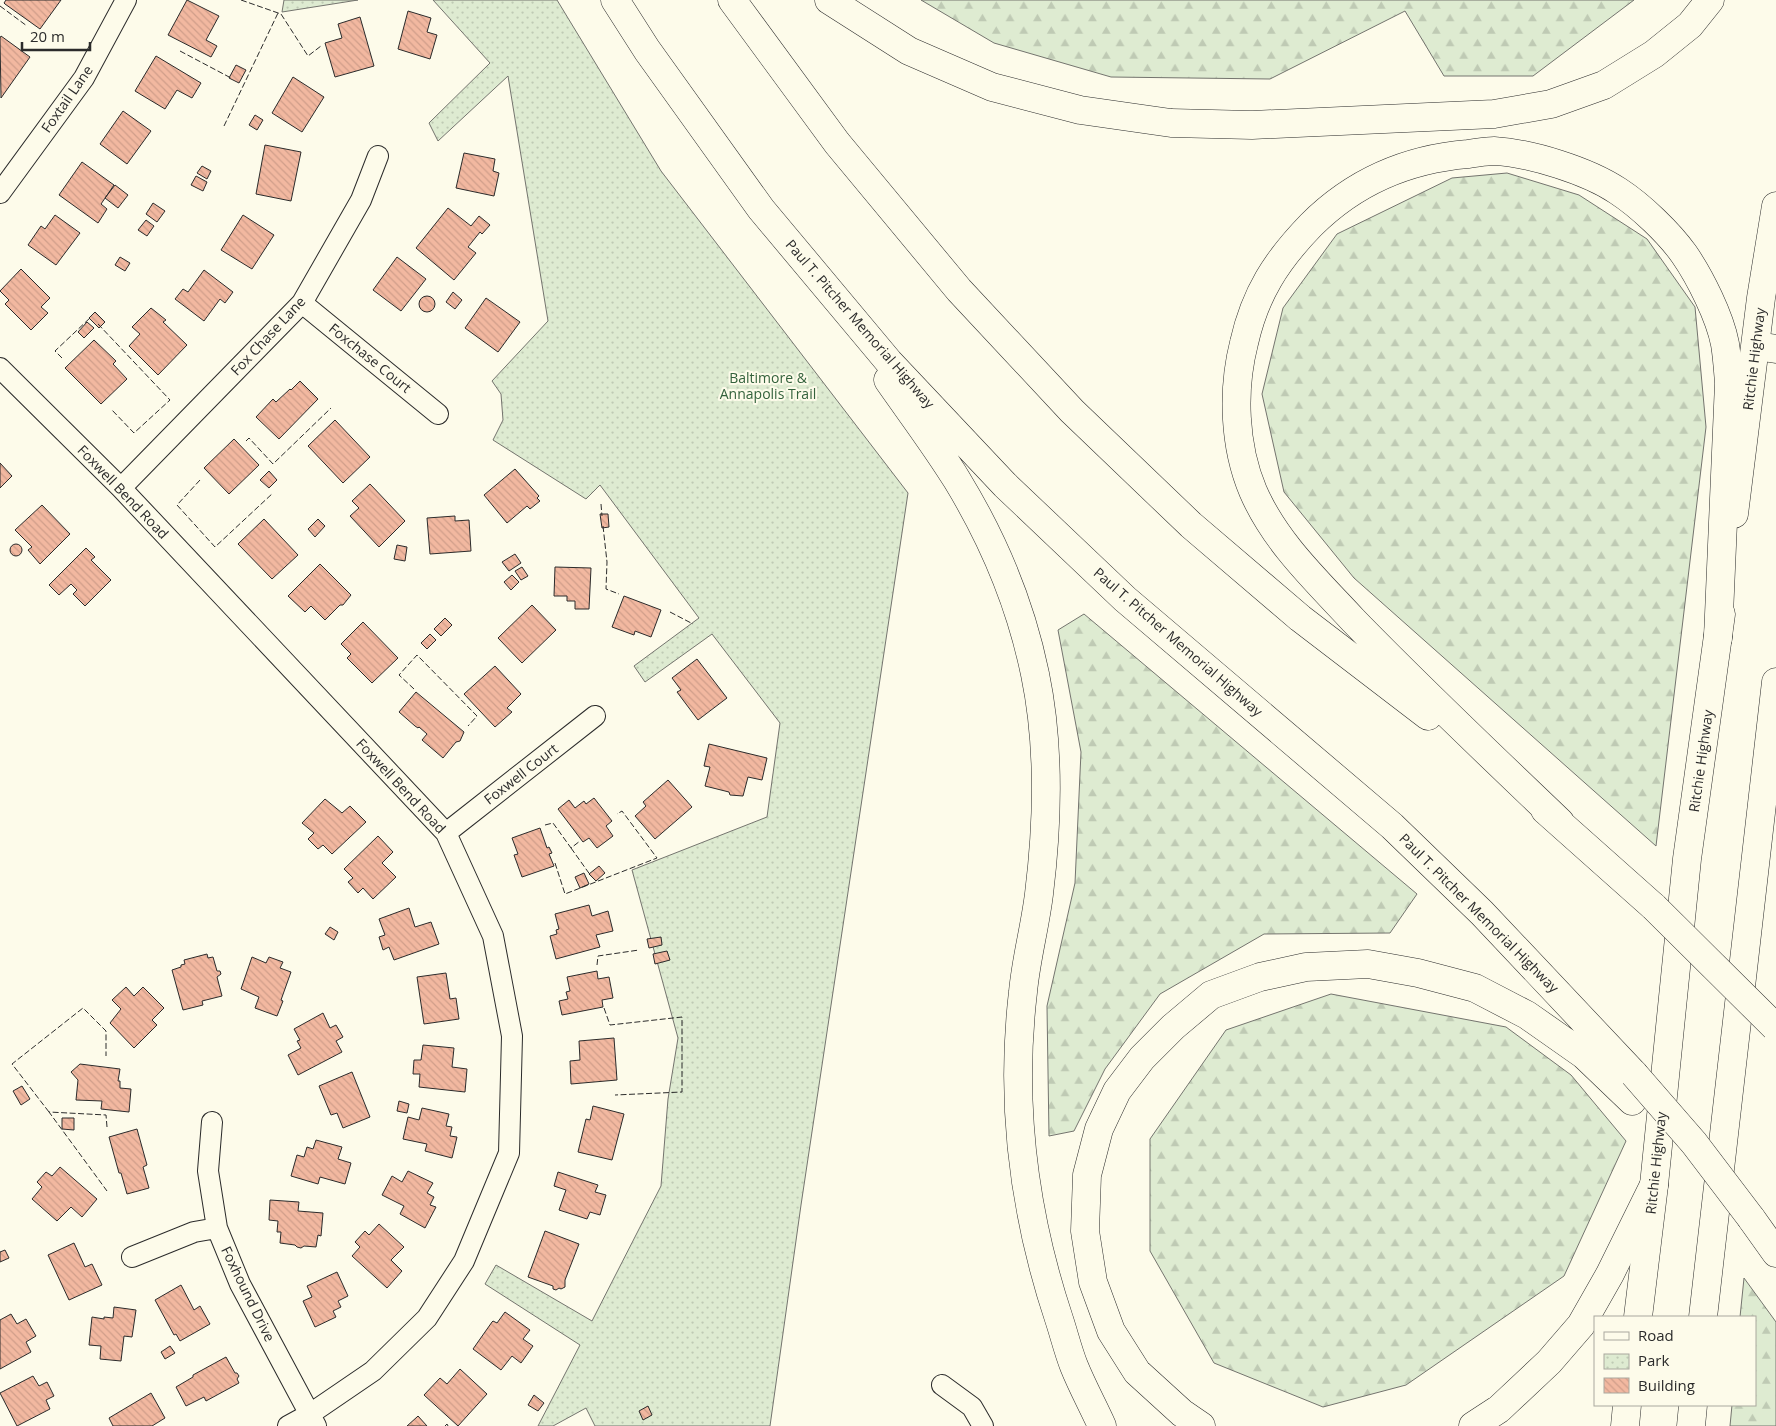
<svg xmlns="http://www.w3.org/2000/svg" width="1776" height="1426" font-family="'Open Sans',sans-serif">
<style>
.forest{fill:url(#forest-firs);stroke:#74746e}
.park{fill:url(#park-dots);stroke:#74746e}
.building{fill:url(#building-back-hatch);stroke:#2b2b2b}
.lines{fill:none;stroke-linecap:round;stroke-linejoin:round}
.street-casing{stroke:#2b2b2b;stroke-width:22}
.secondary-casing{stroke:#2b2b2b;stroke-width:29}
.primary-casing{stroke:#2b2b2b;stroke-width:29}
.highway-casing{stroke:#2b2b2b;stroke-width:29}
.street{stroke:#fdfbea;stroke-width:20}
.secondary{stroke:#fdfbea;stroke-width:28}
.primary{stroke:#fdfbea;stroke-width:28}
.highway{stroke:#fdfbea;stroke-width:28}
.highway-bridge-casing{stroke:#2b2b2b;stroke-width:29;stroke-linecap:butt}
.highway-bridge{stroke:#fdfbea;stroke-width:28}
.fence{stroke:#2b2b2b;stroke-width:1;stroke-dasharray:6 2.5;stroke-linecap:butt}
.labels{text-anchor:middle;stroke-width:4;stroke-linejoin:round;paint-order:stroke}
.street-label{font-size:14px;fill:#2b2b2b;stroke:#fdfbea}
.park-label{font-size:14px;fill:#34623c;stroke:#fdfbea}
</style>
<defs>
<pattern id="forest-firs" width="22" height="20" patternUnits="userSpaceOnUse" patternTransform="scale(1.25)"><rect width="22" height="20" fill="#deebd1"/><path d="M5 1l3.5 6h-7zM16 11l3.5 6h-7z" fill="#bfcab4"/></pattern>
<pattern id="park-dots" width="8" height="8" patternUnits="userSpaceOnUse" patternTransform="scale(1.25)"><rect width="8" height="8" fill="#deebd1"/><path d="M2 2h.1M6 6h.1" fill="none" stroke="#bfcab4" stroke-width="1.8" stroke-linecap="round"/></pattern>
<pattern id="building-back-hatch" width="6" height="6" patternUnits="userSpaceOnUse" patternTransform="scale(1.25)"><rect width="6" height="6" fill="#f2b8a0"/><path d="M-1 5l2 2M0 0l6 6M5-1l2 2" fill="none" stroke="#d09e8a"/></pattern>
</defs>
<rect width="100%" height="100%" fill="#fdfbea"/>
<!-- forest -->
<path class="forest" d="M921,0H1634L1533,76H1444L1405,11L1270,79L1111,77L994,43Z
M1507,173L1579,195L1647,239L1695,307L1706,427L1656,846L1354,578L1284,492L1262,394L1283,308L1337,234L1452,178Z
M1084,614L1417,894L1390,933L1264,934L1160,994L1105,1069L1074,1131L1049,1136L1047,1006L1075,883L1081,752L1058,630Z
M1331,994L1506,1027L1571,1075L1626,1141L1564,1276L1406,1385L1323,1407L1214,1363L1150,1251V1139L1226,1030Z
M1744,1278L1776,1322V1426H1730L1732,1405H1755V1317H1740Z"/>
<!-- park -->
<path class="park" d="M284,0H358L282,12Z
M433,0H557L661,171L908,493L801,1205L770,1426H595L586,1408L553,1426H538L580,1345L485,1284L496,1265L592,1321L661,1186L668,1099L678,1038L632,870L767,817L780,723L712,634L645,682L634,666L699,618L600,485L586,499L493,440L503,420L501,394L492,381L548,321L508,76L438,141L429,123L490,63Z"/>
<!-- building -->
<path class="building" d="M6,0H61L40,29L5,4L4,3Z
M187,0L219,16L206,40L217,46L211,57L168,35Z
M408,11L431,18L427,32L437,35L430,59L398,49Z
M360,17L374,66L335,77L325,43L342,38L338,24Z
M1,36L30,57L1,98L0,38Z
M156,56L201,83L192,98L177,90L165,109L135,91Z
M236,65L246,70L239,83L229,78Z
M293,77L324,97L302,132L272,113Z
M123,111L151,131L127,164L100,144Z
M255,115L263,120L257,130L249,125Z
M265,145L301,152L291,201L256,194Z
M464,153L495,159L493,171L499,173L494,196L456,188Z
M82,162L114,185L101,204L107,209L98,223L59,195Z
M202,166L211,171L207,179L197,173Z
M196,176L207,182L203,191L191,185Z
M115,185L128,195L118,208L105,198Z
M153,203L165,211L157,222L146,214Z
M448,208L471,226L479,216L490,225L482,234L480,232L468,247L476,253L454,280L416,248Z
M55,215L80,233L56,265L28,245L41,226L45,229Z
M243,215L274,235L252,269L221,250Z
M146,220L154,226L147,236L138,230Z
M120,257L130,263L125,271L115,265Z
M397,257L426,279L401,311L373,290Z
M21,269L50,298L41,307L48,313L31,330L5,304L9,300L0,291Z
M204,270L233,292L225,303L220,299L204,321L175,299L183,289L188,292Z
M453,292L462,300L455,309L446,302Z
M419 304a8 8 0 1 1 16 0a8 8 0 1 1-16 0Z
M486,298L520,322L498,352L465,328Z
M151,308L166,320L163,322L187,345L158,375L129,346L140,334L132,327Z
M95,312L105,322L99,328L89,318Z
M87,322L94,328L84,338L78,332Z
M94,340L116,361L113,364L127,379L101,404L65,368Z
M300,381L318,399L279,439L256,417L273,399L276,402L290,389L291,390Z
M335,420L370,457L343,483L308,446Z
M234,439L259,465L229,494L204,468Z
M0,463L12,476L0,488Z
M515,469L539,496L537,498L540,501L530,509L527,506L507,523L484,495Z
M269,471L277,480L269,488L260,480Z
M370,484L405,521L379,547L350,516L359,508L352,501Z
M42,505L70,534L40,564L28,550L32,547L15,530Z
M600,514H608L609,527L602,528Z
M455,516V521L469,520L471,551L430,554L427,518Z
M264,519L298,555L272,579L238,544Z
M318,519L325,526L315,537L308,529Z
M10 550a6 6 0 1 1 12 0a6 6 0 1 1-12 0Z
M397,545L407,547L405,561L394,559Z
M86,548L95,557L91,560L111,580L85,606L73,594L77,590L71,584L59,595L49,585Z
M515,554L521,563L509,571L502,562Z
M320,564L351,595L343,605H340L325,620L311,606L305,612L288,596Z
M522,567L528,576L521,580L515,571Z
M555,567L591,568L589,609H575V601H567V596H554Z
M512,575L519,582L511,590L504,582Z
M624,596L661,610L651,637L635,631L634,635L612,627Z
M532,605L556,630L522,663L498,638Z
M445,618L452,625L441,636L434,629Z
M363,622L398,658L372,683L347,658L351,654L341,644Z
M430,634L436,640L427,649L421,643Z
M697,659L727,698L698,720L677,692L681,690L672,678Z
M495,666L521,694L507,708L512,712L495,727L464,694Z
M416,692L464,732L460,741L456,742L443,758L422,740L427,734L419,727L418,728L415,726L399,712Z
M709,744L767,758L762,780L748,777L743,796L730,795L729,792L705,786L710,767L704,766Z
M668,780L692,807L655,839L635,816L646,806L643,802Z
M594,798L612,821L606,826L613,836L597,848L589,838L583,842L558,809L569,800L575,808L584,801L586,804Z
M325,799L342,813L350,806L366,822L332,854L323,845L318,849L308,839L314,833L302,823Z
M540,828L547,848L549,847L552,853L549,854L554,866L522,877L514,855L518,854L512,838Z
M378,836L393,852L382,863L396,877L373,899L363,888L358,893L348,882L353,878L344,869Z
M599,866L605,873L596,881L589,874Z
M584,873L589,884L580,888L575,877Z
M589,905L592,916L608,911L613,931L596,935L600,947L556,959L550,936L557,934L556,930L559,929L555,914Z
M409,908L415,927L431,922L439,944L394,960L389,947L383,950L379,937L385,935L379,919Z
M330,927L338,932L334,940L325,934Z
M661,937L662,945L649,948L647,939Z
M667,951L670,960L655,964L653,954Z
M207,954L208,958L213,957L217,971H220L221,974L217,977L222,996L202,1001L203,1005L183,1010L172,970L181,967V965L185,964L184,960Z
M252,957L266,963L269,957L283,962L280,968L291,972L281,1000L283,1001L277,1016L255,1008L259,997L241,989Z
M597,971L598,979L609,977L613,998L602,1000L603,1007L562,1015L559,1001L568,999L566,992L570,991L567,977Z
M446,973L450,999L456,998L459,1019L424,1024L417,977Z
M126,987L134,996L143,987L164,1008L152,1020L157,1025L134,1048L110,1023L121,1009L112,1000Z
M323,1013L330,1028L336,1025L343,1037L336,1041L342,1052L298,1075L288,1055L301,1048L297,1041L300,1040L294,1029Z
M614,1038L617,1080L571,1084L570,1061L580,1060L579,1041Z
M423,1045L454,1048L452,1067L467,1069L465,1092L419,1087L420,1074H413L414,1060H421Z
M80,1064L120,1069L118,1081H120V1088L131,1089L129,1112L101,1109L102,1101L76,1100L78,1080L71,1072Z
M352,1072L370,1117L343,1128L337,1113L331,1115L319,1086Z
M22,1086L30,1099L21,1105L13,1091Z
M399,1101L409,1104L407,1113L397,1111Z
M593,1106L624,1114L612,1160L578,1152L586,1119L590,1120Z
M422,1108L449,1114L446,1126L452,1127L450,1136L457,1137L452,1158L425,1151L427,1144L403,1139L408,1117L419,1120Z
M62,1118H74V1130L62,1129Z
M137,1129L147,1165L143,1167L149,1188L127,1194L121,1173H119L109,1137Z
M316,1140L342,1147L338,1159L351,1163L345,1184L320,1177L318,1184L291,1176L297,1155L304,1157L307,1147L313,1149Z
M60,1167L97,1199L82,1217L71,1207L57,1221L32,1199L42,1187L37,1182L46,1172L52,1176Z
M408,1171L433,1183L427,1193L434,1197L430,1205L436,1207L425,1228L400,1214L404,1206L382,1195L392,1176L402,1182Z
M558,1172L598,1185L595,1192L606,1195L600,1215L590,1212L587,1219L559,1210L566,1190L554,1186Z
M270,1200L299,1202L298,1211L323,1213L321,1236L318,1235L316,1247L304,1246L301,1248L297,1247L295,1245L280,1243L281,1232H277L278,1221L269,1220Z
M379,1224L404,1247L391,1260L402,1271L387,1288L352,1256L360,1247L355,1242L365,1231L369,1235Z
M545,1231L579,1244L565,1280V1287L561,1289L559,1288L556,1290L553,1289V1286L528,1277Z
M74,1243L85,1267L92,1264L102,1285L69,1300L48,1255Z
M5,1250L9,1258L0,1262V1252Z
M337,1272L348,1296L338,1301L341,1307L333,1311L336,1317L315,1327L303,1301L312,1297L307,1286Z
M181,1285L194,1310L200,1306L210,1324L180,1341L176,1334L174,1335L155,1300Z
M114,1307L136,1310L132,1337L124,1336L121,1361L100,1359L101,1346L89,1345L92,1317L104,1319V1317L113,1318Z
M505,1312L530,1330L523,1339L533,1346L521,1363L512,1356L501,1370L473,1349L492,1322L493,1321L497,1323Z
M11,1314L17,1324L26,1319L36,1336L26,1342L31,1352L0,1369V1320Z
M170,1346L175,1353L165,1359L161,1352Z
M226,1357L235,1373H237L239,1376L237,1379L239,1383L206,1401L204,1397L186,1406L176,1387L193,1377V1375Z
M460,1369L487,1394L458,1426L424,1395L440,1378L447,1384Z
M33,1376L39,1386L47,1382L54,1396L46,1400L50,1409L17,1426L0,1393Z
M151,1393L165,1418L152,1426H113L109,1418Z
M534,1395L544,1403L538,1411L528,1405Z
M648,1406L652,1415L643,1420L639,1411Z
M418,1416L427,1426H407L417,1417Z"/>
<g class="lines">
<!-- street casing -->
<g class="street-casing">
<path id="street" d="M0,193L84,78L126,0
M302,303L438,414
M0,368L121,488L446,833L493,936L512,1036L509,1153L464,1261L427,1318L373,1371L310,1414L288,1426
M121,488L302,303L361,200L378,156
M446,833L595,716
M212,1122L208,1171L217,1228L240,1284L316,1426
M132,1257L194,1232L217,1228
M942,1385L972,1407L983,1426"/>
</g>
<!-- secondary casing -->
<g class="secondary-casing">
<path id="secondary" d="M1756,346L1776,349"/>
</g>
<!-- primary casing -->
<g class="primary-casing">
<path id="primary" d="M1734,514L1761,298L1776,206
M1638,1317L1654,1185L1687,859L1721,614
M1703,1317L1776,682
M1625,1426L1627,1405
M1691,1426L1693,1405"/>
</g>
<!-- highway casing -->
<g class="highway-casing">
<path id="highway" d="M615,0L647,50L761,209L889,362L1005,485L1125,599L1392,826L1482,913L1634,1074
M732,0L837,143L959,290L1072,411L1191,525L1300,618L1428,716
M829,0L909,51L992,87L1080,110L1171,123L1252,125L1494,114L1551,104L1604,85L1654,54L1690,25L1710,0
M888,380C911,413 936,446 957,480C993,539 1021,606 1035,674C1050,746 1048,821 1039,894C1035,927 1026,959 1023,992C1010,1102 1024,1214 1059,1319C1064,1334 1068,1351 1074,1366C1082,1386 1093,1406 1102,1426
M1545,810L1654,907
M1560,822C1490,755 1420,689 1353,620C1316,580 1275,542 1253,491C1234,446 1232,390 1244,343C1255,294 1276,261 1311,225C1355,181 1407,159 1468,154C1477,153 1486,151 1494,151C1531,153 1588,171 1618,191C1641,206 1669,233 1684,254C1700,277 1720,317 1725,344C1727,356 1728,370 1729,383L1718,638
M1751,1218L1776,1253
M1201,1426L1182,1413L1137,1372L1111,1331L1093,1282L1085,1231L1087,1175L1099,1129L1117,1091L1142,1058L1173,1027L1211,995L1260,977L1306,967L1368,964L1418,973L1475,988L1527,1015L1584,1055L1632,1101
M1473,1426L1499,1409L1549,1362L1581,1325L1610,1274L1654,1185"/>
</g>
<!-- street -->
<use href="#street" class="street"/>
<!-- secondary -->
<use href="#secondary" class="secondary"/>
<!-- primary -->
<use href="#primary" class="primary"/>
<!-- highway -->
<use href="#highway" class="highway"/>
<!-- highway-bridge casing -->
<g class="highway-bridge-casing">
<path id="highway-bridge" d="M1654,907L1775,1027
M1634,1074L1694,1143L1751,1218"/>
</g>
<!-- highway-bridge -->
<use href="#highway-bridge" class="highway-bridge"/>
<!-- fence -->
<path class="fence" d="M241,0L281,14L308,56L321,46
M0,6L27,26
M180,51L231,78
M224,126L278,13
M98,324L170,400L134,433L111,409
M62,358L55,351L91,317
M246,441L249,438L273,464L331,408
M200,480L177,505L215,547L273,493
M601,504L602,516
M603,526L607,562L606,589L619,594
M670,612L693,624
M414,689L399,675L417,655L477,716L468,726
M545,825L553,823L571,848L580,841
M571,848L591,876
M555,863L565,894L657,858L622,811L617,814
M597,965L598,956L639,950
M604,1008L610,1025L682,1017V1092L615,1095
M49,1112L12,1064L83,1008L106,1031V1056
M107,1127L106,1115L49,1112L107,1191
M445,1426L447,1424L448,1426"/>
</g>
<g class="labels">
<!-- street labels -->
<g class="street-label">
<text transform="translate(67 99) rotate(-55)" y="5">Foxtail Lane</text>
<text transform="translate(860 324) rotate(49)" y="5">Paul T. Pitcher Memorial Highway</text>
<text transform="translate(268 336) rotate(-47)" y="5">Fox Chase Lane</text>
<text transform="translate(370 358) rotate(39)" y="5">Foxchase Court</text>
<text transform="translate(1754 359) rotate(-83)" y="5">Ritchie Highway</text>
<text transform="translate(123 492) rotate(46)" y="5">Foxwell Bend Road</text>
<text transform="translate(1178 642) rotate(41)" y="5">Paul T. Pitcher Memorial Highway</text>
<text transform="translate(1701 761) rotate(-82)" y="5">Ritchie Highway</text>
<text transform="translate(521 774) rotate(-38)" y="5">Foxwell Court</text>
<text transform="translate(401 786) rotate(47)" y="5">Foxwell Bend Road</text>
<text transform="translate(1479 913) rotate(45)" y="5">Paul T. Pitcher Memorial Highway</text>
<text transform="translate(1656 1163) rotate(-84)" y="5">Ritchie Highway</text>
<text transform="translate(248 1294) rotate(64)" y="5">Foxhound Drive</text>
</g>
<!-- park labels -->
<g class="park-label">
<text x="768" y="383">Baltimore &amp;<tspan x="768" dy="16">Annapolis Trail</tspan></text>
</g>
</g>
<!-- legend -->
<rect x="1594" y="1316" width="162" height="90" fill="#fdfbea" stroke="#a9a89e"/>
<rect x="1604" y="1332" width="25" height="8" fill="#fdfbea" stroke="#a9a89e"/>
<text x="1638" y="1341" font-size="15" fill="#2b2b2b">Road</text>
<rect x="1604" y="1354" width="25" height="15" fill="url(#park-dots)" stroke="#a9a89e"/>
<text x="1638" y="1366" font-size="15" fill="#2b2b2b">Park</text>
<rect x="1604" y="1378" width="25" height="15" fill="url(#building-back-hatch)" stroke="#a9a89e"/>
<text x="1638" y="1391" font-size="15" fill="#2b2b2b">Building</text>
<!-- scale -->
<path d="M22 42v8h68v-8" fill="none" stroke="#2b2b2b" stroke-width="2.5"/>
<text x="30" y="42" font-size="15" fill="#2b2b2b" stroke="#fdfbea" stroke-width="4" paint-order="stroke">20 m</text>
</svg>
